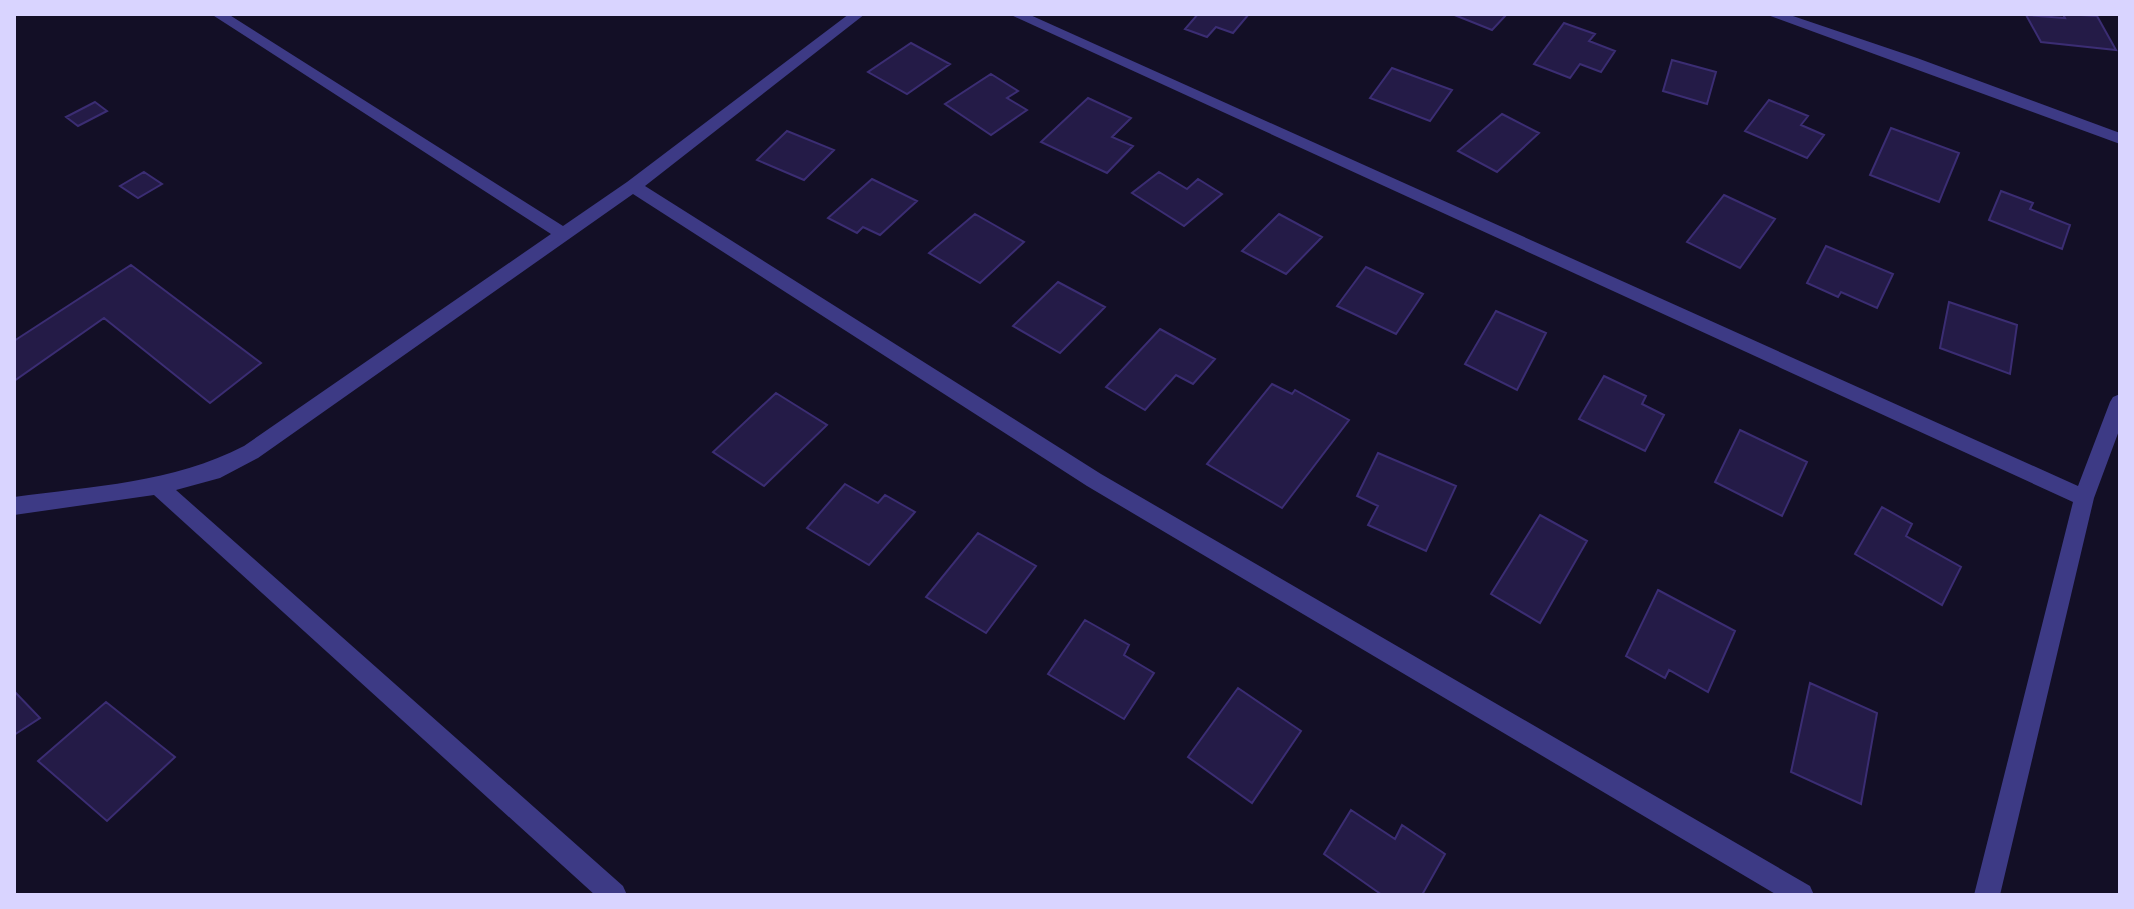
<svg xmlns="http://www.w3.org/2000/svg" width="2134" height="909" font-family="'Golos Text',sans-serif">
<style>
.building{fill:#241b47;stroke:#3b2d73;stroke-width:2}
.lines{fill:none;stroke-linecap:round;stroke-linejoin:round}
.minor{fill:#3d3a85;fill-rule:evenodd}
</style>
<rect width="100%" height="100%" fill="#130f26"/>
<!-- building -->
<path class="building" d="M1198,14H1249L1233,33L1216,27L1207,37L1185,29Z
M1452,14H1507L1492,30Z
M2063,14L2097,16L2116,50L2041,42L2026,15L2065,18Z
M1564,23L1595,34L1589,41L1615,51L1601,72L1580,64L1570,78L1534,64Z
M911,43L950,64L907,94L868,72Z
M1672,60L1716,72L1707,104L1663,91Z
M1392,68L1452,90L1430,121L1370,98Z
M991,74L1018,91L1007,98L1027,110L991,135L945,104Z
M1088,98L1131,118L1112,137L1133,146L1107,173L1041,142Z
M1769,100L1808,116L1801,125L1824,135L1807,158L1745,131Z
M95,102L107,111L78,126L66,117Z
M1502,114L1539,133L1497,172L1458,151Z
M1891,128L1959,153L1939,202L1870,175Z
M787,131L834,150L804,180L757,160Z
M144,172L162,184L138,198L120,186Z
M1159,172L1187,189L1198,179L1222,194L1184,226L1132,193Z
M872,179L917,201L880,235L863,227L857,233L828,218Z
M2001,191L2033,203L2030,209L2070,225L2062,249L1989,220Z
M1724,195L1775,219L1740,268L1687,242Z
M975,214L1024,242L980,283L929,253Z
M1279,214L1322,237L1286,274L1242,251Z
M1826,246L1893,274L1877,308L1841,292L1838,297L1807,283Z
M131,265L261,363L210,403L104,318L14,381V341Z
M1366,267L1423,294L1396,334L1337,306Z
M1058,282L1105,307L1060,353L1013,326Z
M1949,302L2017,325L2010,374L1940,348Z
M1496,311L1546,333L1517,390L1465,364Z
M1160,329L1215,359L1193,384L1176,375L1145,410L1106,387Z
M1604,376L1646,396L1642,404L1664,415L1645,451L1579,419Z
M1272,384L1292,394L1295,390L1349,420L1282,508L1207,464Z
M776,393L827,425L764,486L713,452Z
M1740,430L1807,462L1782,516L1715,482Z
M1378,453L1456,486L1426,551L1368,525L1378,506L1357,496Z
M845,484L878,503L885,495L915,512L869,565L807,528Z
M1882,507L1912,524L1906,536L1961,567L1942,605L1855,554Z
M1540,515L1587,541L1540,623L1491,594Z
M978,533L1036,566L986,633L926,597Z
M1658,590L1735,631L1708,692L1669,670L1665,678L1626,656Z
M1085,620L1129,645L1124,655L1154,673L1124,719L1048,674Z
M1810,683L1877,713L1861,804L1791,772Z
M1238,688L1301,731L1252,803L1188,757Z
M14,691L40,718L14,735Z
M106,702L175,757L107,821L38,761Z
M1351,810L1395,839L1402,825L1445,854L1422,895H1382L1324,854Z"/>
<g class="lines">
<!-- minor -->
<path class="minor" d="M211,14H228L563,226L627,182L849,14H865L645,186L1101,474L1810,886L1814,895H1777L1087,486L633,194L258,458L220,478L176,490L623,886L627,895H595L154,495L14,515V497C93,486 173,483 244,446L551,234Z
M1009,14H1028L2078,486L2110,402L2113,397L2120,394V428L2094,498L2000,895H1974L2073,502Z
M1765,14H1787L1917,58L2120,133V144Z"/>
</g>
<!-- border -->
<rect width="2134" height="909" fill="none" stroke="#d9d4ff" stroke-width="32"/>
</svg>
